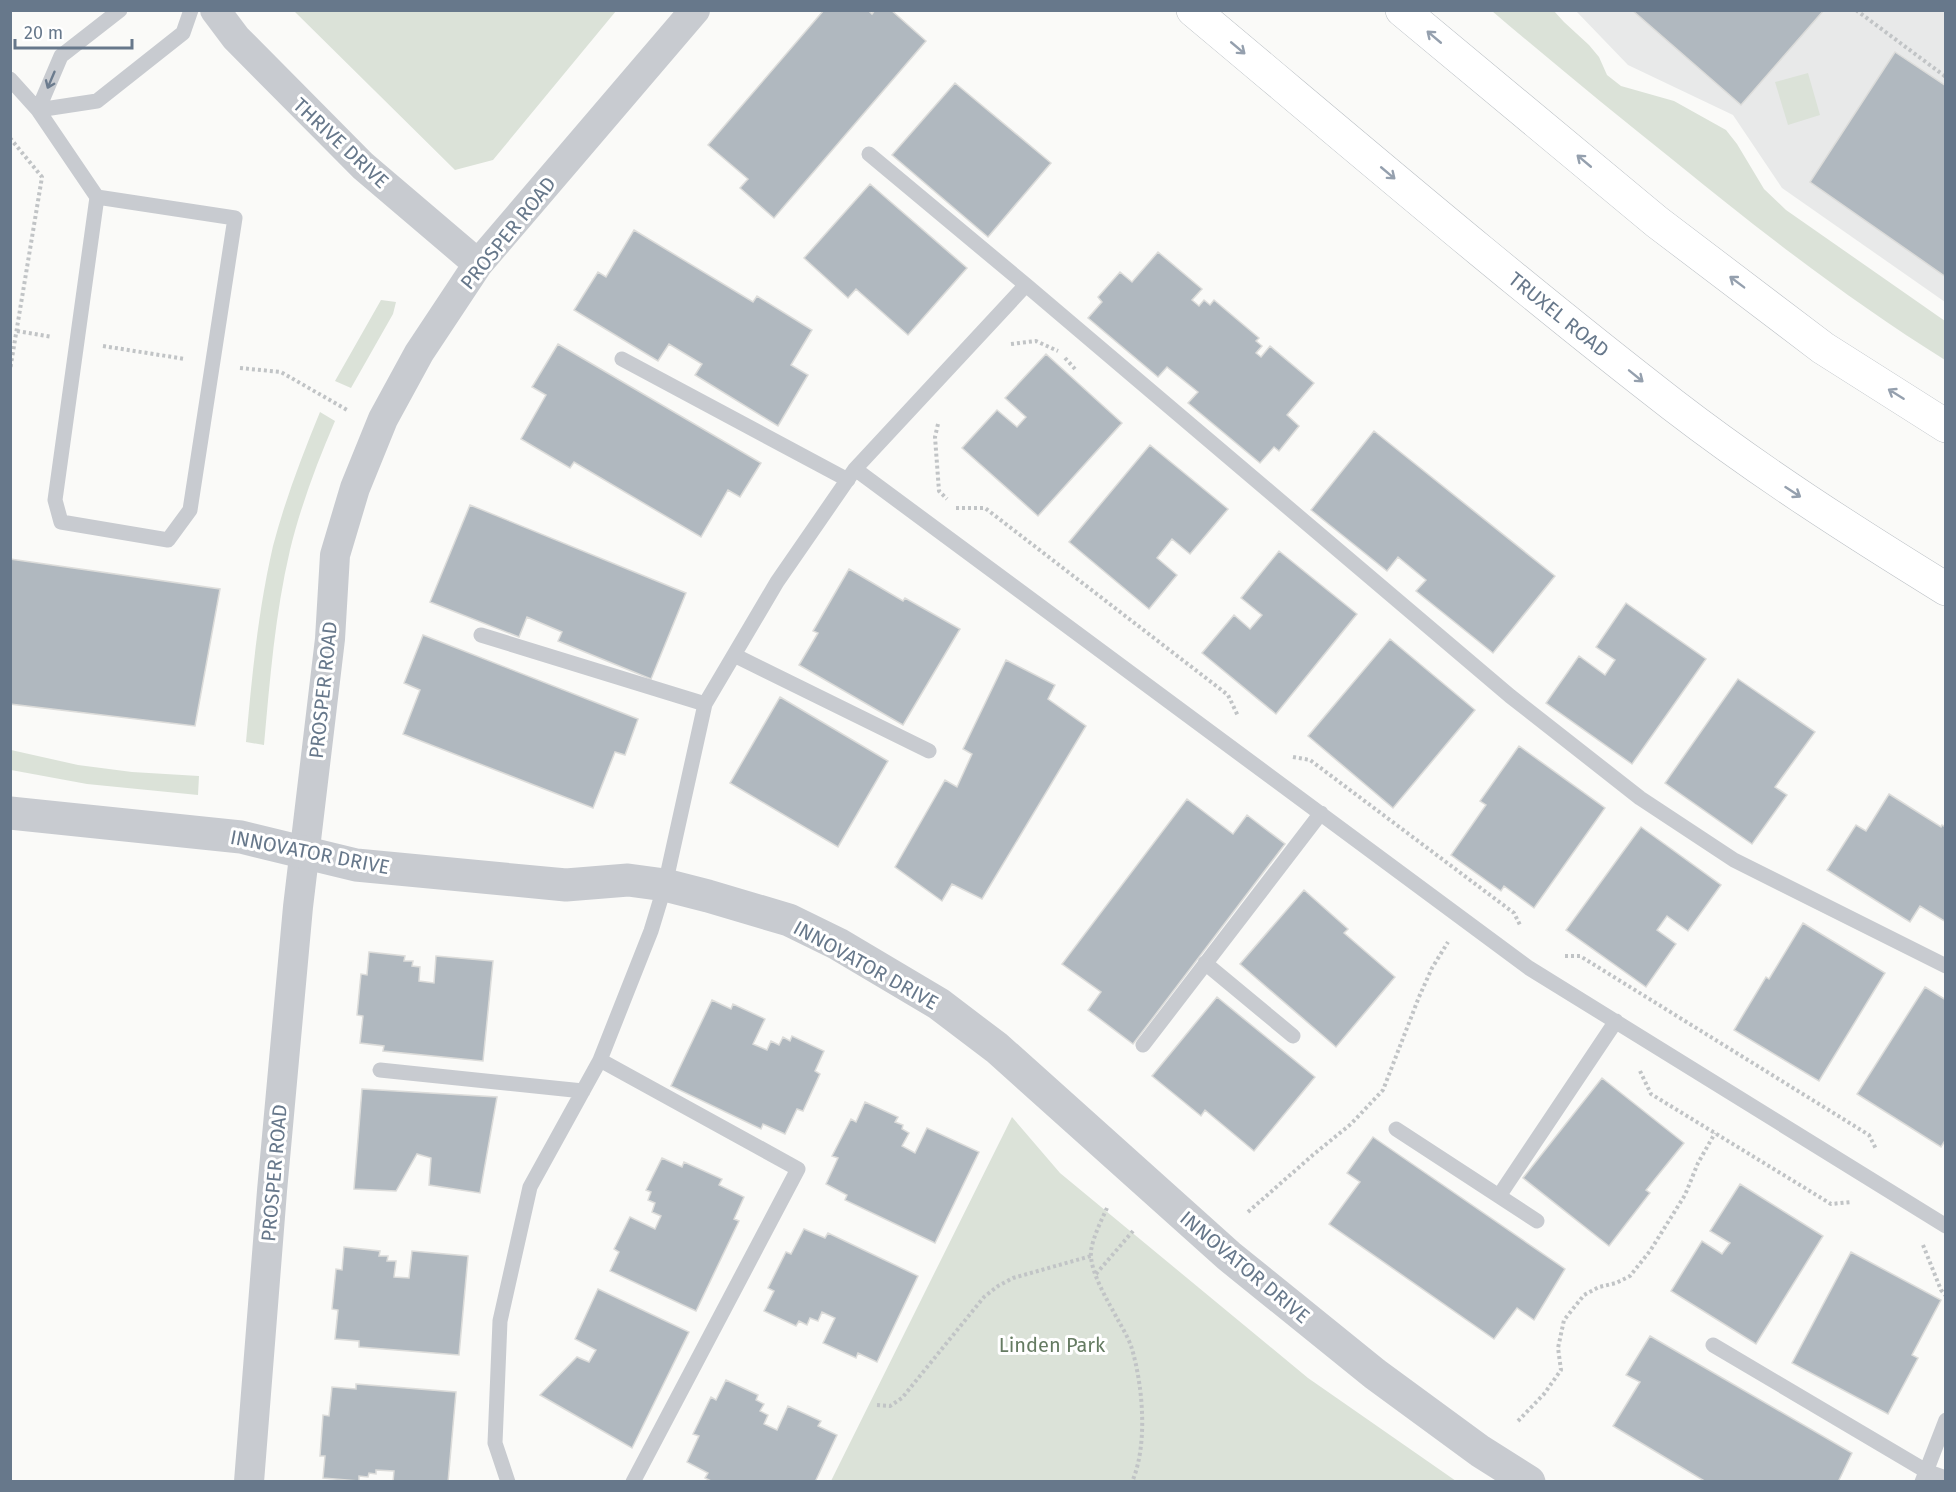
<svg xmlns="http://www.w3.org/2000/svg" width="1956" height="1492" font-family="'Fira Sans',sans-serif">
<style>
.built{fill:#e8e9e9}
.green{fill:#dbe2d8}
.building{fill:#b0b8bf;stroke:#dcdcda;stroke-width:1.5}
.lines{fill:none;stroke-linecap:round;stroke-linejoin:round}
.secondary-casing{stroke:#babfc4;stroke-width:34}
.path{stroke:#c1c4c6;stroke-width:4;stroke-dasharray:3 3;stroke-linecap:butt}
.service{stroke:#c8cbd0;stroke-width:15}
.minor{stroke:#c8cbd0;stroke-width:30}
.tertiary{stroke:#c8cbd0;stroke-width:33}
.secondary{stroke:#fff;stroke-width:33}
.oneway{stroke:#95a0ae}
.oneway2{stroke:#6c7c8e}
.labels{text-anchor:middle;stroke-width:6;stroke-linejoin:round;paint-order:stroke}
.street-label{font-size:20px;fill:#67788b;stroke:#fff}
.park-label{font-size:20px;fill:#657b62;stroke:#fff}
</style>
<rect width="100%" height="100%" fill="#fafaf8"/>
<!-- built -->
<path class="built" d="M1576,11H1945V302L1782,188L1733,115L1628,65Z"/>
<!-- green -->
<path class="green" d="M294,11H616L493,160L455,170Z
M1492,11H1554L1564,22L1589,45L1599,57L1607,75L1621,86L1674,101L1726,130L1737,144L1764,189L1786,210L1945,321V360C1852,302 1764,234 1678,164C1615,114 1553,63 1492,11Z
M1808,73L1820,115L1788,125L1775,82Z
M381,300L396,302L393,314L351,388L335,381Z
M320,412L335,421C317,463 301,505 290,550C275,614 270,679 264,745L246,742C252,676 258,611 273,546C285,500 302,456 320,412Z
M11,750L78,765L132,772L199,776L198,795L87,784L11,770Z
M1012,1117L1060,1173L1308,1378L1456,1481H831Z"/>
<!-- building -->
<path class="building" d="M824,10H868L872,14L875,10H891L926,41L774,218L740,188L748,179L708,145Z
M1632,10H1824L1741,105Z
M1895,52L1946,86V277L1810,182Z
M955,83L1051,163L988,237L892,155Z
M870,184L967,268L908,335L856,289L848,298L804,258Z
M634,230L753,302L757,296L812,330L791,365L808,375L778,426L695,375L702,364L669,344L658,361L574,310L598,272L606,277Z
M1158,252L1202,289L1192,300L1199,306L1204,300L1210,305L1214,300L1259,338L1256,341L1262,346L1256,353L1261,357L1270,346L1314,383L1287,415L1299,426L1279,451L1274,447L1260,463L1188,403L1198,392L1167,367L1158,377L1088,318L1102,302L1098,297L1120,272L1132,282Z
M558,344L761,463L740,497L728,490L701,537L574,462L570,468L521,439L546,395L532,387Z
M1046,354L1122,423L1038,516L962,448L997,410L1017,427L1026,417L1005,398Z
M1374,431L1555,576L1493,653L1416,591L1426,580L1398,557L1387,571L1311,510Z
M1150,445L1228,509L1190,554L1172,539L1157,558L1177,575L1149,609L1069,542Z
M470,505L686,593L651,679L558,641L562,632L527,617L519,637L430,602Z
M1279,551L1357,614L1276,714L1202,653L1234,615L1250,629L1262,615L1241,598Z
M10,559L220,589L195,726L10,704Z
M849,569L903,601L905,598L960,629L903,725L799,665L818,633L813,631Z
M1626,603L1706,659L1632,764L1546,703L1579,656L1605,675L1615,660L1596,647Z
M423,635L638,719L625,755L615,752L593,808L403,734L420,690L404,683Z
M1390,639L1475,710L1393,808L1308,736Z
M1006,660L1055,685L1048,699L1086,726L982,899L952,884L942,901L895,867L945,780L957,787L972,754L963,749Z
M1738,679L1815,732L1775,787L1787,795L1752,844L1665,783Z
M780,697L888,761L838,847L730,783Z
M1519,746L1605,808L1534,908L1504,886L1501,891L1451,855L1486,805L1480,801Z
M1889,794L1941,827L1942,825L1946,827V922L1920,906L1910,922L1827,870L1856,825L1866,831Z
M1187,799L1233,834L1247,815L1285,844L1133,1044L1088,1010L1101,992L1062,964Z
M1641,827L1721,885L1688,931L1667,916L1657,930L1676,944L1646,987L1566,930Z
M1304,890L1348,929L1344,933L1395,977L1336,1047L1240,964Z
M1803,923L1885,973L1819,1081L1734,1030L1766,977L1769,979Z
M369,952L405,956L404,961H413L412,966L420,967L419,981L434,983L436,956L493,961L483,1061L383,1051L384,1046L360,1043L363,1016L357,1015L361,974L367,975Z
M1925,987L1946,1000V1139L1941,1147L1857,1094Z
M1217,997L1315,1077L1254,1151L1205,1110L1201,1116L1152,1076Z
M712,1000L731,1009L733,1004L765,1019L753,1044L767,1050L771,1041L779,1045L783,1037L790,1041L792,1036L824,1051L815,1071L820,1074L803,1111L797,1109L785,1134L763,1124L761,1129L671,1086Z
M1602,1078L1684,1143L1646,1190L1650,1193L1609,1246L1523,1178Z
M362,1089L497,1097L480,1193L429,1185L431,1158L417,1154L396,1191L354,1189Z
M865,1102L898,1117L895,1122L903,1125L902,1129L909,1133L902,1146L915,1153L927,1128L979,1152L935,1243L845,1200L847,1195L826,1184L838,1158L832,1156L851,1119L856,1122Z
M1373,1137L1565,1269L1534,1320L1517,1308L1494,1339L1329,1224L1360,1182L1347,1173Z
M662,1158L682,1167L684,1162L722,1179L719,1185L744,1197L734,1219L739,1221L696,1311L610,1271L619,1252L614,1249L630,1217L655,1229L661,1216L652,1212L655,1203L648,1200L651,1192L646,1190Z
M1740,1184L1823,1236L1756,1344L1671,1291L1702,1241L1722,1254L1730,1243L1710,1231Z
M804,1229L825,1238L828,1233L918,1276L877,1362L858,1353L856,1358L823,1343L835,1318L822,1312L818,1321L810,1318L807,1325L799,1321L796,1326L764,1311L774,1291L768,1288L786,1252L791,1254Z
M344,1247L380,1251L379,1256H388L387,1261H396L394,1277L409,1278L412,1251L468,1256L459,1355L359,1347V1341L335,1339L338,1310L332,1309L336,1269L342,1270Z
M1851,1252L1941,1300L1912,1355L1918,1358L1888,1414L1792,1363Z
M598,1289L689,1332L632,1448L540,1395L577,1357L589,1362L596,1350L575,1339Z
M1650,1336L1852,1453L1838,1482H1706L1613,1426L1640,1382L1626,1375Z
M726,1380L758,1395L756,1400L764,1404L760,1411L768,1415L764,1424L777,1430L788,1406L821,1421L818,1426L837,1435L815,1482H713L705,1478L708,1473L687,1462L699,1436L693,1434L711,1397L716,1400Z
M356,1384L456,1392L448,1482H393L394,1471L376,1470V1474L369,1473L368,1477L359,1476V1481L323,1478L325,1456H320L323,1415L329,1416L332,1387L356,1389Z"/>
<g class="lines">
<!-- secondary casing -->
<g class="secondary-casing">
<g id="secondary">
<path id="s1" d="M1193,10C1352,143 1509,278 1673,405C1760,472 1852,531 1946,589"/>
<path d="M1402,10L1657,222L1823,348L1946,426"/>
</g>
</g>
<!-- path -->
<path class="path" d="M1856,10L1946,77
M10,138L42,177L10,370
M17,331L52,337
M1011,344L1036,341L1058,351
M103,346L185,359
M1065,358L1075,369
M240,368L281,372L347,410
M938,424L935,437L939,491L947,499
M956,508H985L1228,695L1238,716
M1293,757L1310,760L1514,913L1520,925
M1565,956H1580L1869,1135L1876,1149
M1640,1071L1651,1094L1831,1204L1851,1202
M1107,1208C1101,1221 1093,1237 1091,1251C1089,1271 1109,1303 1118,1320C1123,1329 1129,1339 1132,1349C1143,1387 1148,1445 1132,1482
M1248,1212L1314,1154L1351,1124L1383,1090L1419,997L1432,968L1448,942
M1923,1245L1941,1290L1946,1296
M1096,1274L1133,1231
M877,1405L890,1406L902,1398L984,1297L998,1286L1013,1278L1091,1256
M1518,1421L1544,1394L1561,1370L1558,1348L1564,1320L1584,1295L1599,1287L1616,1283L1630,1276L1650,1251L1685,1195L1698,1163L1715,1133"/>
<!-- service -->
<path class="service" d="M120,10L61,56L38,110L97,101L183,33L191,10
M10,79L38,110L97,197L55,500L61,522L168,540L190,510L235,218L97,197
M869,154L1026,285L1510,696L1640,798L1734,860L1946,966
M622,359L848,480
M855,469L1529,968L1946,1226
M481,635L705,704
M734,655L929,751
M1205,963L1293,1036
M1143,1045L1321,813
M380,1070L583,1091
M1396,1129L1537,1221
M1499,1196L1616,1021
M1713,1345L1926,1471L1946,1478
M508,1482L495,1443L500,1321L530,1187L600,1060
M633,1482L798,1169L600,1060L651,931L665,885L705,704L777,582L855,469L1026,285
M1922,1482L1946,1420"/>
<!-- minor -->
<path class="minor" d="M215,10L236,38L363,166L478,264
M249,1482L272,1191L298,907L330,639L335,555L355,488L383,419L419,353L478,264L695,10"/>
<!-- tertiary -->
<path class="tertiary" d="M10,813L241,837L356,865L566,885L628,880L665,885L708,896L789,920L838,944L939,1004L997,1048L1229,1256L1375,1374L1480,1451L1529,1482"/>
<!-- secondary -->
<use href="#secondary" class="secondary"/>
</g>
<!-- one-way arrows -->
<defs><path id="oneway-shaft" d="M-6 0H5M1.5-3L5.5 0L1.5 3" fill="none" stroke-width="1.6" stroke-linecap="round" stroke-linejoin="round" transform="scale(1.5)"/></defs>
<g class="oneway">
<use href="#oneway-shaft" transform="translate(1434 37) rotate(-140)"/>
<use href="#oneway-shaft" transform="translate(1238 48) rotate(40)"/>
<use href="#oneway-shaft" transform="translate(1584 161) rotate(-140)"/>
<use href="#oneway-shaft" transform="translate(1388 173) rotate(40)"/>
<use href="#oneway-shaft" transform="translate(1737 282) rotate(-143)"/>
<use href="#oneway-shaft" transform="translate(1636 376) rotate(39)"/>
<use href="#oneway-shaft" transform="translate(1896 394) rotate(-148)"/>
<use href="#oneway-shaft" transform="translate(1793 492) rotate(33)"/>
</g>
<use class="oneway2" href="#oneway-shaft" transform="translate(51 80) rotate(113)"/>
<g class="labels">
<!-- street labels -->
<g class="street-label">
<text transform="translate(341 143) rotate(43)" y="7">THRIVE DRIVE</text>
<text transform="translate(508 233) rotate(-51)" y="7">PROSPER ROAD</text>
<text dy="7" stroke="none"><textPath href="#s1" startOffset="476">TRUXEL ROAD</textPath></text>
<text transform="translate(323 690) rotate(-84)" y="7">PROSPER ROAD</text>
<text transform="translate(310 852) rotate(11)" y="7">INNOVATOR DRIVE</text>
<text transform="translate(866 965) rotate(29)" y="7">INNOVATOR DRIVE</text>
<text transform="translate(274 1173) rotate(-85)" y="7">PROSPER ROAD</text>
<text transform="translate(1245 1267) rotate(40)" y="7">INNOVATOR DRIVE</text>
</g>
<!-- park labels -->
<g class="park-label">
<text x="1052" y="1352">Linden Park</text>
</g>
</g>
<!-- border -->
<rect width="1956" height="1492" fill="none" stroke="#67788b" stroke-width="24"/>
<!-- scale -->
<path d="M15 39v9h117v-9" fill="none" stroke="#67788b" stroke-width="3"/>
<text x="24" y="39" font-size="18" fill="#67788b" stroke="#ffffff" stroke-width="4.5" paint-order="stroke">20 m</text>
</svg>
